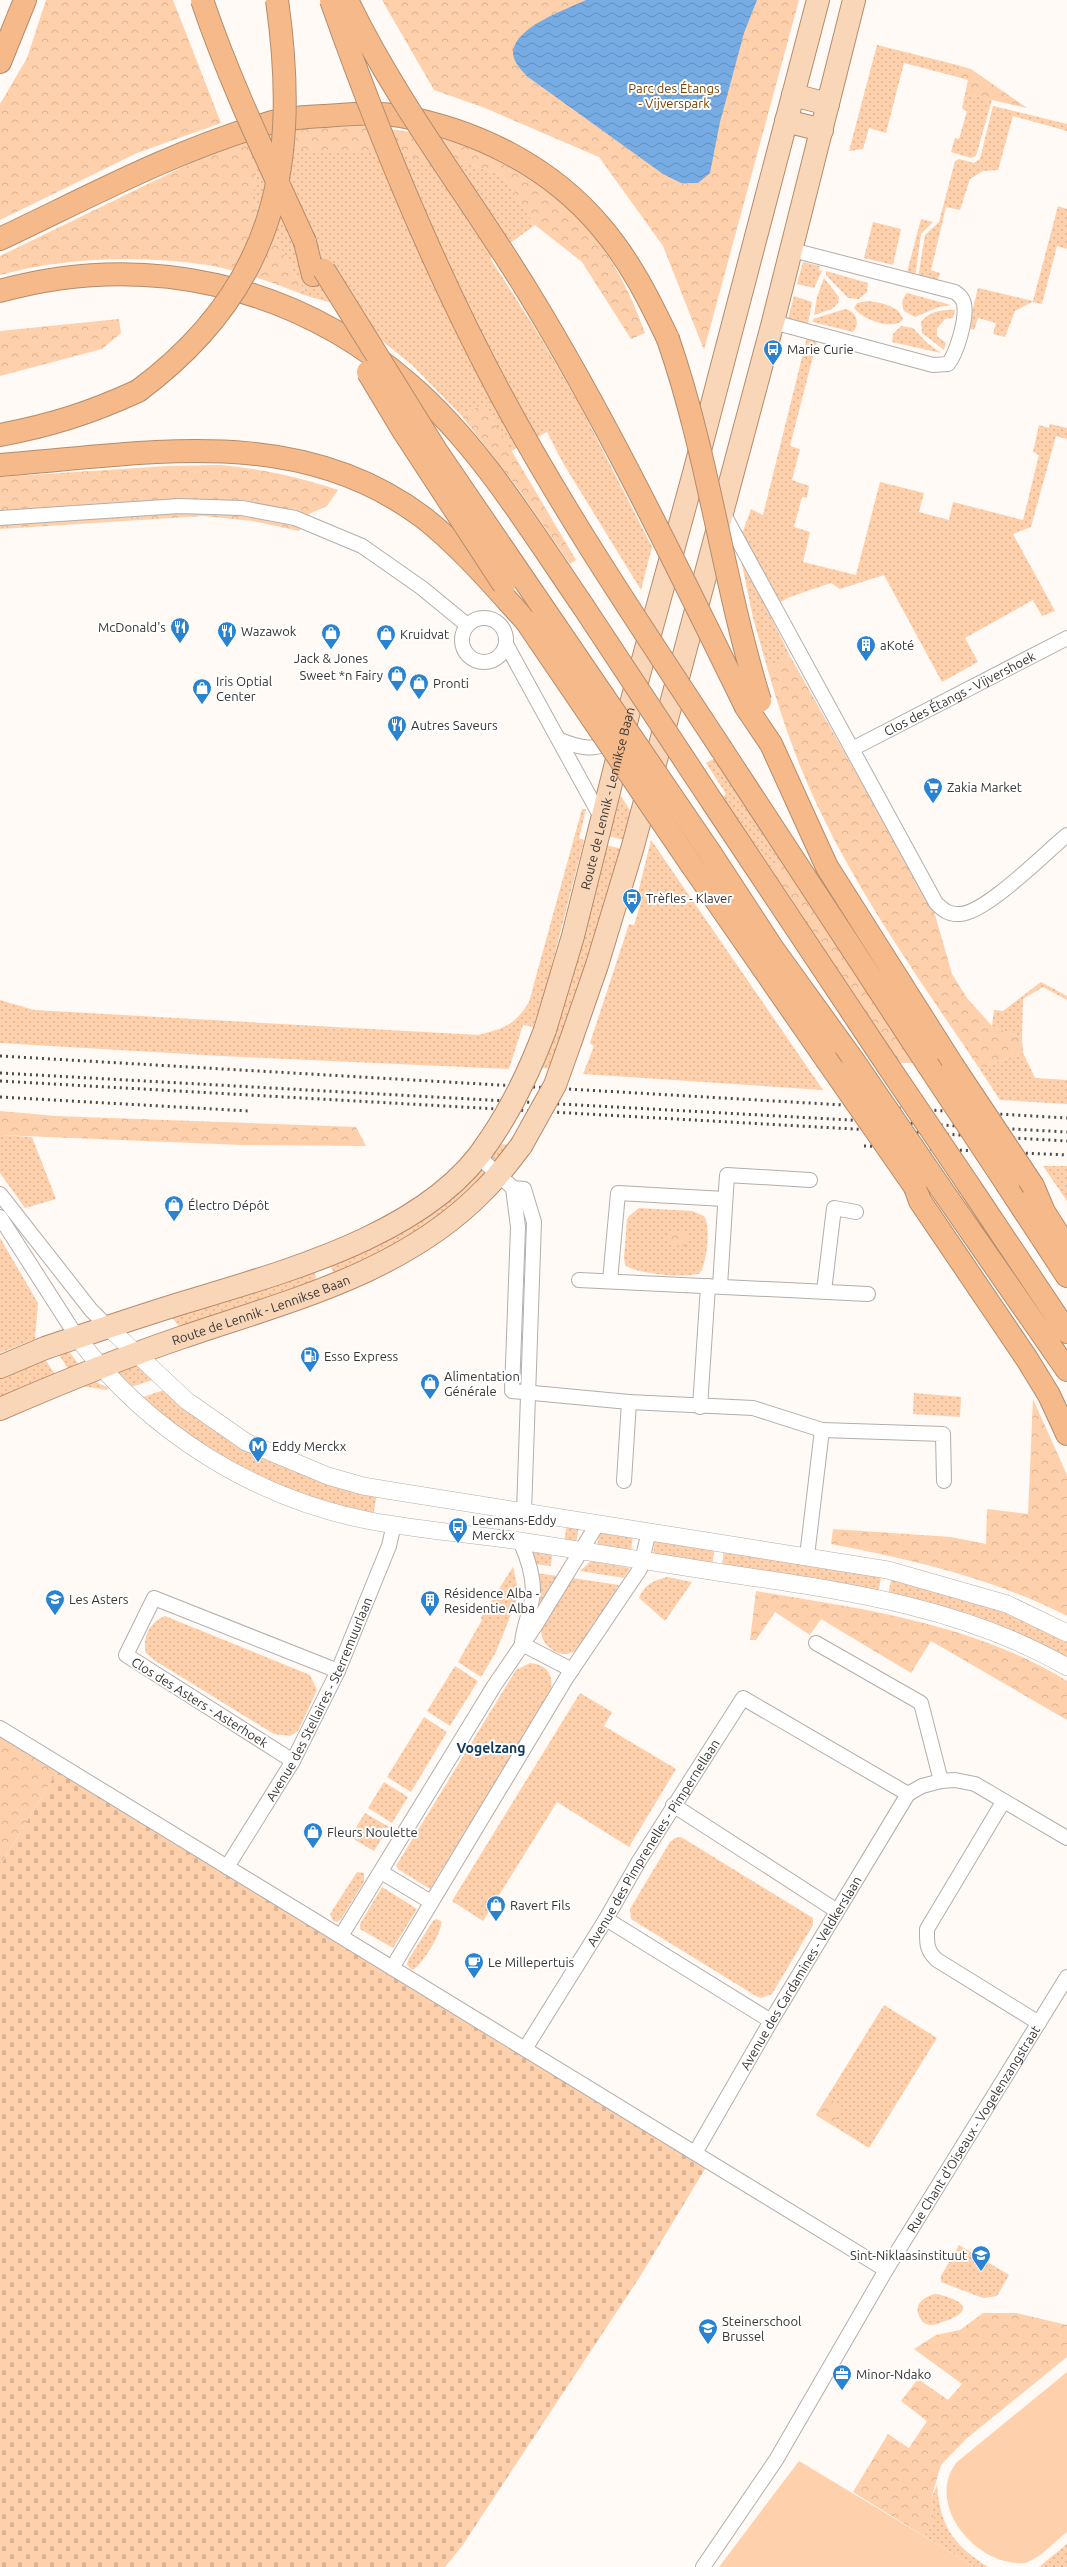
<svg xmlns="http://www.w3.org/2000/svg" width="1067" height="2567" font-family="Ubuntu,sans-serif">
<style>
.grass{fill:url(#grass-dots)}
.forest{fill:url(#forest-crowns)}
.cemetery{fill:url(#cemetery-stones)}
.garden{fill:#fed0ab}
.water{fill:url(#water-waves)}
.lines{fill:none;stroke-linecap:round;stroke-linejoin:round}
.minor-casing{stroke:#b3aeab;stroke-width:16}
.tertiary-casing{stroke:#b3aeab;stroke-width:18}
.primary-casing{stroke:#b48c6c;stroke-width:24}
.motorway-casing{stroke:#b48c6c;stroke-width:24}
.minor{stroke:#fff;stroke-width:14}
.tertiary{stroke:#fff;stroke-width:17}
.primary{stroke:#fad6b9;stroke-width:22}
.motorway{stroke:#f6ba8a;stroke-width:22}
.rail{stroke:#4e4b4a;stroke-width:3;stroke-dasharray:2 4;stroke-linecap:butt}
.primary-bridge-casing{stroke:#b48c6c;stroke-width:24;stroke-linecap:butt}
.motorway-bridge-casing{stroke:#b48c6c;stroke-width:24;stroke-linecap:butt}
.primary-bridge{stroke:#fad6b9;stroke-width:22}
.motorway-bridge{stroke:#f6ba8a;stroke-width:22}
.labels{text-anchor:middle;stroke-width:4;stroke-linejoin:round;paint-order:stroke}
.park-label{font-size:13px;fill:#7a4200;stroke:#fff}
.poi-label{font-size:13px;fill:#383635;stroke:#fff;text-anchor:start}
.street-label{font-size:13px;fill:#383635;stroke:#fff}
.neighbourhood-label{font-size:14px;font-weight:bold;fill:#103a60;stroke:#fff}
</style>
<defs>
<pattern id="grass-dots" width="8" height="8" patternUnits="userSpaceOnUse"><rect width="8" height="8" fill="#fed0ab"/><path d="M2 2h.1M6 6h.1" fill="none" stroke="#dab394" stroke-width="1.8" stroke-linecap="round"/></pattern>
<pattern id="forest-crowns" width="20" height="18" patternUnits="userSpaceOnUse"><rect width="20" height="18" fill="#fed0ab"/><path d="M2 6a3 3 0 1 1 6 0M12 15a3 3 0 1 1 6 0" fill="none" stroke="#dab394"/></pattern>
<pattern id="cemetery-stones" width="16" height="16" patternUnits="userSpaceOnUse"><rect width="16" height="16" fill="#fed0ab"/><path d="M2 7V4a2 2 0 0 1 4 0v3zM10 15v-3a2 2 0 0 1 4 0v3z" fill="#dab394"/></pattern>
<pattern id="water-waves" width="16" height="10" patternUnits="userSpaceOnUse"><rect width="16" height="10" fill="#76ace3"/><path d="M0 5q4-4 8 0t8 0" fill="none" stroke="#628db9"/></pattern>
</defs>
<rect width="100%" height="100%" fill="#fffaf6"/>
<!-- grass -->
<path class="grass" d="M877,45L957,65L954,76L904,63L886,133L869,128L863,149L849,151Z
M965,94L992,100L976,156L971,158L951,152L955,138L959,139L967,111L962,109Z
M993,106L1067,124V131L1013,116L998,170L983,171L970,179L960,210L946,207L931,270L940,273L937,283L918,278L925,235L939,222L955,161L959,159L974,163L980,159Z
M262,142L402,152L427,162L471,165L502,175L535,225L490,258L539,335L578,402L652,547L641,590L563,463L547,432L511,451L484,404L461,415L412,365L336,304L307,296L252,197Z
M1058,206L1067,209V249L1057,246L1042,304L1032,302L1015,311L1005,337L993,334L996,323L978,318L974,330L968,328L978,288L1033,301Z
M921,219L933,222L921,234L915,278L906,276Z
M873,222L901,229L893,265L864,258Z
M803,262L820,266L819,270L822,271L814,288L797,284Z
M826,271L868,283L867,292L859,299L848,298L826,275Z
M824,278L839,297L838,303L832,309L814,315L817,297Z
M907,293L951,305L939,307L915,317L904,311C901,303 902,299 907,293Z
M794,296L812,302L808,324L788,319Z
M867,301C879,302 901,306 903,320C892,331 862,319 854,308L857,303Z
M845,309C856,311 861,323 853,332L813,322V319Z
M955,310L953,318L945,319L937,329V336L946,343L944,350L922,333L921,322C928,312 943,309 955,310Z
M901,326L913,328L927,343L941,353L892,342L893,334Z
M807,337L817,341L790,446L800,449L792,480L809,486L807,498L802,497L794,527L810,532L803,562L856,575L880,482L924,493L919,512L949,520L953,502L1023,520L1039,455L1033,452L1039,425L1049,428L1050,424L1067,428V439L1056,436L1031,527L1013,534L1055,611L1042,616L1033,600L965,638L978,662L942,682L884,575L840,589L831,583L790,597L767,609L790,656L767,667L753,618L735,530L743,531L751,509L763,515Z
M715,758L782,861L772,870L723,797L726,794L706,763Z
M616,789L634,816L628,841L604,835Z
M582,809H586L579,838L584,840L546,988L533,1027L523,1025L509,1069L222,1056L0,1043V1000L34,1010L478,1035C504,1029 515,1025 529,1002Z
M651,840L823,1090L583,1074L594,1046L590,1043L629,924L634,925L642,899L637,897Z
M602,844L626,850L556,1070L537,1067Z
M1041,982L1067,996V1000L1043,987L1023,999L1022,1038L992,1026L994,1010L1003,1011Z
M1023,1053L1035,1078L1067,1080V1104L1000,1100L979,1068Z
M0,1135L32,1137L56,1199L25,1208L0,1173Z
M495,1143L516,1146L500,1162H495L489,1154Z
M1043,1166H1067V1201Z
M479,1169L484,1172L486,1177L410,1240L335,1275L331,1268L333,1263Z
M639,1208L692,1211L704,1216C711,1227 707,1262 700,1273C688,1279 636,1274 625,1265L624,1258L627,1220L629,1216Z
M0,1238L38,1303L35,1339L0,1353Z
M313,1271L316,1276L315,1284L181,1329L170,1315Z
M66,1348L78,1363L76,1368L70,1372L56,1350Z
M43,1356L56,1376L0,1401V1374Z
M135,1363L153,1380L128,1388L115,1369Z
M94,1381L109,1388L107,1390L81,1386Z
M164,1390L198,1417L377,1493L373,1516L304,1498L218,1457L140,1398Z
M914,1393L961,1397L960,1417L913,1414Z
M567,1523L579,1527L576,1543L564,1544Z
M600,1530L633,1535L631,1552L597,1546Z
M655,1540L715,1545L712,1567L653,1554Z
M724,1547L882,1573L878,1593L722,1567Z
M532,1552L552,1555L551,1566L534,1564Z
M591,1561L630,1568L624,1578L580,1571Z
M513,1567L519,1594L496,1652L481,1677L458,1662L482,1620L481,1617Z
M536,1573L558,1576L541,1602L539,1600Z
M892,1576L996,1606L1067,1637V1659L888,1595Z
M667,1577L692,1582L665,1621L639,1598C645,1584 653,1581 667,1577Z
M572,1578L619,1585C609,1601 590,1640 577,1650C570,1655 560,1655 554,1651C545,1645 541,1639 541,1628Z
M165,1616L310,1675L317,1690L298,1731L290,1736L274,1734L154,1660L146,1653C142,1637 150,1622 165,1616Z
M530,1663C547,1664 555,1676 550,1693L430,1889L398,1869L396,1866L516,1670Z
M455,1666L478,1681L450,1726L427,1711Z
M580,1693L612,1712L604,1726L676,1769L629,1847L557,1802L483,1921L452,1901Z
M424,1717L447,1732L411,1792L387,1777Z
M384,1782L408,1797L392,1823L368,1808Z
M365,1813L389,1827L374,1851L350,1837Z
M681,1837L813,1918V1925L772,1994L761,1998L756,1996L631,1919L630,1909L670,1842L675,1838Z
M357,1872L364,1873V1882L341,1919L337,1922L333,1921L330,1914Z
M382,1887L417,1909L393,1948L360,1929V1924Z
M436,1919L441,1921C444,1930 421,1967 412,1970L407,1965L408,1960L433,1921Z
M884,2005L937,2038L869,2148L816,2115Z
M959,2245L1009,2275L997,2296L983,2298L941,2282V2276Z
M937,2294C959,2299 978,2309 946,2321C941,2322 936,2325 931,2325C924,2325 920,2320 918,2313C915,2302 927,2295 937,2294Z
M937,2485C940,2526 953,2545 988,2567H975L924,2536L934,2523L931,2499Z
M1067,2544V2567H1039Z"/>
<!-- forest -->
<path class="forest" d="M46,0H173L221,123L137,153L0,220V104L27,58Z
M382,0H799L704,350L663,246L599,157L485,108L434,90Z
M957,65L971,69L1027,108L965,94L968,80L954,76Z
M364,126C394,129 423,133 451,141C473,146 493,158 512,169C583,210 617,256 645,333L631,339L582,262L535,225L502,175L471,165L427,163L402,152L309,151L262,142L252,197L307,296C275,284 242,271 208,265C140,255 66,257 0,275V256L224,147L263,134L316,127Z
M119,319L121,333L102,349L0,376V331Z
M484,404L576,560L570,564L517,487L461,415Z
M221,465C262,469 299,477 338,490L327,506L309,514L299,531L253,521L203,516L0,529V477L167,466Z
M790,656L934,911L952,974L967,998L992,1026L1022,1038L1023,1053L979,1068C916,974 847,879 803,773C789,739 777,703 767,667Z
M782,861L916,1063H900L772,870Z
M0,1111L55,1116L356,1127L366,1146L242,1145L0,1135Z
M667,1232H688L687,1246L667,1245Z
M1033,1399L1067,1475V1616C993,1578 913,1560 831,1544L833,1529L951,1537L986,1544L987,1509L1028,1514Z
M756,1591C863,1609 972,1623 1067,1681V1720L931,1641L911,1673L821,1619L810,1635L775,1612L756,1640H750Z
M0,1737L58,1770L0,1866Z
M827,2097L844,2108L832,2125L816,2115Z
M983,2313H1016L1067,2325V2357L966,2439L941,2465L931,2499L934,2523L924,2536L853,2492L888,2434L909,2448L927,2421L901,2401L918,2379L948,2400L962,2384L914,2349L936,2335L960,2330Z"/>
<!-- cemetery -->
<path class="cemetery" d="M58,1770L708,2164L641,2275L462,2546L445,2567H0V1866Z"/>
<!-- garden -->
<path class="garden" d="M1067,2372V2532C1055,2541 1041,2558 1025,2563C975,2567 924,2503 957,2462Z
M799,2461L975,2567H719Z"/>
<!-- water -->
<path class="water" d="M586,0H757L744,33L720,122L710,173L698,183H681L663,174L528,77C522,71 512,61 513,51C517,26 565,10 586,0Z"/>
<g class="lines">
<!-- minor casing -->
<g class="minor-casing">
<g id="minor">
<path d="M773,322L933,365L948,364C957,353 967,318 964,304C963,298 959,295 955,292L792,250"/>
<path d="M721,509L936,903C943,910 949,915 960,914C986,913 1045,853 1067,835"/>
<path d="M0,518L179,506L242,508L295,518L362,546L422,588L467,625"/>
<circle cx="484" cy="640" r="22"/>
<path d="M506,644L602,819"/>
<path d="M560,740C577,747 599,754 612,737"/>
<path id="s1" d="M852,749L1067,638"/>
<path d="M479,1157L513,1188L524,1189L534,1222L524,1512"/>
<path d="M513,1188L518,1227L512,1391L629,1402L753,1408L822,1430L807,1556"/>
<path d="M0,1194L91,1310L108,1327"/>
<path d="M0,1217L77,1337"/>
<path d="M579,1280L868,1294"/>
<path d="M610,1281L618,1193L725,1199"/>
<path d="M720,1286L727,1175L810,1180"/>
<path d="M824,1291L834,1208L856,1212"/>
<path d="M700,1407L708,1286"/>
<path d="M822,1430L943,1434L944,1481"/>
<path d="M624,1481L629,1402"/>
<path d="M520,1541C527,1556 533,1575 533,1592C532,1609 523,1626 522,1643"/>
<path d="M816,1643L921,1703L941,1781"/>
<path d="M522,1644L572,1670"/>
<path d="M0,1728L886,2270"/>
<path d="M293,1761L126,1655L154,1598L338,1671"/>
<path d="M1003,1802L927,1929C927,1943 926,1950 937,1960L1039,2023"/>
<path d="M673,1805L837,1911"/>
<path id="s2" d="M227,1867L293,1761L338,1671L389,1546L394,1524"/>
<path d="M381,1872L431,1902"/>
<path d="M606,1919L771,2021"/>
<path d="M341,1936L494,1686L535,1626L598,1523"/>
<path d="M392,1968L567,1677L640,1569L649,1531"/>
<path id="s3" d="M525,2049L606,1919L639,1861L743,1698L908,1794"/>
<path id="s4" d="M695,2153L771,2021L908,1794L922,1786L941,1781L955,1780L975,1784L1067,1838"/>
<path id="s5" d="M703,2567L776,2460L886,2270L1067,1977"/>
</g>
</g>
<!-- tertiary casing -->
<g class="tertiary-casing">
<path id="tertiary" d="M108,1327L187,1401L246,1442L328,1476L363,1486L399,1492L888,1570L1007,1604L1067,1633
M77,1337C148,1432 255,1499 371,1521C420,1530 471,1534 520,1541C586,1551 651,1562 717,1572C837,1590 960,1605 1067,1667"/>
</g>
<!-- primary casing -->
<g class="primary-casing">
<g id="primary">
<path d="M793,95L828,104"/>
<path d="M786,121L822,130"/>
<path id="s6" d="M545,1030L573,936L629,711L694,473L818,0"/>
<path d="M571,1040L597,965L633,846L773,322L854,0"/>
<path d="M0,1367L45,1348C90,1333 134,1318 179,1304C280,1273 430,1235 489,1141"/>
<path id="s7" d="M0,1409C60,1383 121,1358 183,1337C288,1301 404,1273 484,1190C498,1177 509,1161 521,1146"/>
</g>
</g>
<!-- motorway casing -->
<g class="motorway-casing">
<path id="motorway" d="M0,62L25,0
M0,239C87,198 173,151 266,124C284,118 306,117 325,116C349,114 376,112 400,116C477,130 551,167 601,227C630,261 649,299 668,339
M305,242L313,275
M0,291C146,251 294,284 409,384C480,445 530,529 583,606
M0,435C52,425 90,413 138,391
M0,465C146,454 297,422 424,518C462,548 493,585 526,621
M746,707L771,744L827,867L953,1066
M722,750L928,1065
M713,803L886,1063
M711,854L773,949L853,1060
M693,867L826,1059
M1008,1186L1067,1276
M1033,1186L1044,1212L1067,1248
M915,1187L920,1201L1027,1359L1049,1395L1067,1434
M940,1187L1067,1370
M970,1187L1067,1332"/>
</g>
<!-- minor -->
<use href="#minor" class="minor"/>
<!-- tertiary -->
<use href="#tertiary" class="tertiary"/>
<!-- primary -->
<use href="#primary" class="primary"/>
<!-- motorway -->
<use href="#motorway" class="motorway"/>
<!-- rail -->
<path class="rail" d="M0,1056L1067,1118
M0,1073L1067,1132
M0,1081L1067,1141
M0,1097L249,1111
M864,1146L1067,1155"/>
<!-- primary-bridge casing -->
<g class="primary-bridge-casing">
<path id="primary-bridge" d="M489,1141C513,1106 530,1070 545,1030
M521,1146L555,1085L571,1040"/>
</g>
<!-- motorway-bridge casing -->
<g class="motorway-bridge-casing">
<path id="motorway-bridge" d="M202,0C230,83 269,163 305,242
M331,0C379,136 433,268 501,395C567,518 646,634 722,750
M347,0C397,104 468,194 528,292C610,426 677,567 746,707
M324,270L437,452L711,854
M668,339C709,457 723,582 760,701
M368,372L404,432L504,585
M138,391C277,288 300,163 277,0
M583,606L713,803
M526,621L693,867
M826,1059L915,1187
M853,1060L940,1187
M886,1063L970,1187
M928,1065L1008,1186
M953,1066L1033,1186"/>
</g>
<!-- primary-bridge -->
<use href="#primary-bridge" class="primary-bridge"/>
<!-- motorway-bridge -->
<use href="#motorway-bridge" class="motorway-bridge"/>
</g>
<!-- icons -->
<defs>
<g id="bus-pin" transform="scale(1)"><path d="M0 17L-7.5 6A9.5 9.5 0 1 1 7.5 6Z" fill="#2a83d0" stroke="#fff"/><path d="M-5-6H5V4H4V6H2V4H-2V6H-4V4H-5ZM-3.5-4V0h7V-4ZM-3.5 1.2v1.5H-2V1.2ZM2 1.2v1.5H3.5V1.2Z" fill="#fff"/></g>
<g id="restaurant-pin" transform="scale(1)"><path d="M0 17L-7.5 6A9.5 9.5 0 1 1 7.5 6Z" fill="#2a83d0" stroke="#fff"/><path d="M-5-6h1v4h1v-4h1v4h1v-4h1v5L-1.5 .5V6h-2V.5L-5-1ZM5-6V6H3V1.5H1.5Q1.5-4 5-6Z" fill="#fff"/></g>
<g id="shop-pin" transform="scale(1)"><path d="M0 17L-7.5 6A9.5 9.5 0 1 1 7.5 6Z" fill="#2a83d0" stroke="#fff"/><path d="M-5-2.5h2.3a2.7 3.5 0 0 1 5.4 0H5L5.5 6h-11ZM-1.5-2.5h3a1.5 2.3 0 0 0-3 0Z" fill="#fff"/></g>
<g id="building-pin" transform="scale(1)"><path d="M0 17L-7.5 6A9.5 9.5 0 1 1 7.5 6Z" fill="#2a83d0" stroke="#fff"/><path d="M-4-6H4V6H1V3H-1V6H-4ZM-2.5-4.3h1.7v1.8h-1.7ZM.8-4.3h1.7v1.8H.8ZM-2.5-1h1.7V.8h-1.7ZM.8-1h1.7V.8H.8Z" fill="#fff"/></g>
<g id="supermarket-pin" transform="scale(1)"><path d="M0 17L-7.5 6A9.5 9.5 0 1 1 7.5 6Z" fill="#2a83d0" stroke="#fff"/><path d="M-6-5.5h2.5l.6 2H6L4.5 2H-2.5L-4.4-4H-6ZM-1.5 3.2a1.3 1.3 0 1 0 .1 0ZM3 3.2a1.3 1.3 0 1 0 .1 0Z" fill="#fff"/></g>
<g id="fuel-pin" transform="scale(1)"><path d="M0 17L-7.5 6A9.5 9.5 0 1 1 7.5 6Z" fill="#2a83d0" stroke="#fff"/><path d="M-5.5-6h7V0h2V4h1.3V-2.5L3-4.5l.8-.8L6-3V5H2.5V1h-1V6h-7ZM-4.2-4.7v3.2H.2V-4.7Z" fill="#fff"/></g>
<g id="metro-pin" transform="scale(1)"><path d="M0 17L-7.5 6A9.5 9.5 0 1 1 7.5 6Z" fill="#2a83d0" stroke="#fff"/><path d="M-5.5 5V-5H-3L0 0L3-5H5.5V5H3V-.5L0 4L-3-.5V5Z" fill="#fff"/></g>
<g id="school-pin" transform="scale(1)"><path d="M0 17L-7.5 6A9.5 9.5 0 1 1 7.5 6Z" fill="#2a83d0" stroke="#fff"/><path d="M0-5L7-2L0 1L-7-2ZM-4 1L0 2.5L4 1V4Q0 6-4 4Z" fill="#fff"/></g>
<g id="cafe-pin" transform="scale(1)"><path d="M0 17L-7.5 6A9.5 9.5 0 1 1 7.5 6Z" fill="#2a83d0" stroke="#fff"/><path d="M-5.5-4.5H6V0H3Q3 3.5 0 3.5H-2.5Q-5.5 3.5-5.5 0ZM3-3.2v2h1.7v-2ZM-6 4.5H4V6H-6Z" fill="#fff"/></g>
<g id="office-pin" transform="scale(1)"><path d="M0 17L-7.5 6A9.5 9.5 0 1 1 7.5 6Z" fill="#2a83d0" stroke="#fff"/><path d="M-6-3h4V-5.5h4V-3h4V5H-6ZM-1-4.5V-3h2v-1.5ZM-6 0V1H6V0Z" fill="#fff"/></g>
</defs>
<g fill-rule="evenodd">
<use href="#bus-pin" x="773" y="349"/>
<use href="#restaurant-pin" x="180" y="627"/>
<use href="#restaurant-pin" x="227" y="631"/>
<use href="#shop-pin" x="331" y="633"/>
<use href="#shop-pin" x="386" y="634"/>
<use href="#building-pin" x="866" y="645"/>
<use href="#shop-pin" x="397" y="675"/>
<use href="#shop-pin" x="419" y="683"/>
<use href="#shop-pin" x="202" y="688"/>
<use href="#restaurant-pin" x="397" y="725"/>
<use href="#supermarket-pin" x="933" y="787"/>
<use href="#bus-pin" x="632" y="898"/>
<use href="#shop-pin" x="174" y="1205"/>
<use href="#fuel-pin" x="310" y="1356"/>
<use href="#shop-pin" x="430" y="1383"/>
<use href="#metro-pin" x="258" y="1446"/>
<use href="#bus-pin" x="458" y="1527"/>
<use href="#school-pin" x="55" y="1599"/>
<use href="#building-pin" x="430" y="1600"/>
<use href="#shop-pin" x="313" y="1832"/>
<use href="#shop-pin" x="496" y="1905"/>
<use href="#cafe-pin" x="474" y="1962"/>
<use href="#school-pin" x="981" y="2255"/>
<use href="#school-pin" x="708" y="2328"/>
<use href="#office-pin" x="842" y="2374"/>
</g>
<g class="labels">
<!-- park labels -->
<g class="park-label">
<text x="674" y="93">Parc des Étangs<tspan x="674" dy="15">- Vijverspark</tspan></text>
</g>
<!-- poi labels -->
<g class="poi-label">
<text x="787" y="354">Marie Curie</text>
<text x="166" y="632" text-anchor="end">McDonald's</text>
<text x="241" y="636">Wazawok</text>
<text x="400" y="639">Kruidvat</text>
<text x="880" y="650">aKoté</text>
<text x="331" y="663" text-anchor="middle">Jack &amp; Jones</text>
<text x="383" y="680" text-anchor="end">Sweet *n Fairy</text>
<text x="216" y="686">Iris Optial<tspan x="216" dy="15">Center</tspan></text>
<text x="433" y="688">Pronti</text>
<text x="411" y="730">Autres Saveurs</text>
<text x="947" y="792">Zakia Market</text>
<text x="646" y="903">Trèfles - Klaver</text>
<text x="188" y="1210">Électro Dépôt</text>
<text x="324" y="1361">Esso Express</text>
<text x="444" y="1381">Alimentation<tspan x="444" dy="15">Générale</tspan></text>
<text x="272" y="1451">Eddy Merckx</text>
<text x="472" y="1525">Leemans-Eddy<tspan x="472" dy="15">Merckx</tspan></text>
<text x="444" y="1598">Résidence Alba -<tspan x="444" dy="15">Residentie Alba</tspan></text>
<text x="69" y="1604">Les Asters</text>
<text x="327" y="1837">Fleurs Noulette</text>
<text x="510" y="1910">Ravert Fils</text>
<text x="488" y="1967">Le Millepertuis</text>
<text x="967" y="2260" text-anchor="end">Sint-Niklaasinstituut</text>
<text x="722" y="2326">Steinerschool<tspan x="722" dy="15">Brussel</tspan></text>
<text x="856" y="2379">Minor-Ndako</text>
</g>
<!-- street labels -->
<g class="street-label">
<text dy="5" stroke="none"><textPath href="#s1" startOffset="121">Clos des Étangs - Vijvershoek</textPath></text>
<text dy="5" stroke="none"><textPath href="#s6" startOffset="240">Route de Lennik - Lennikse Baan</textPath></text>
<text dy="5" stroke="none"><textPath href="#s7" startOffset="279">Route de Lennik - Lennikse Baan</textPath></text>
<text dy="5" stroke="none"><textPath href="#s2" startOffset="192">Avenue des Stellaires - Sterremuurlaan</textPath></text>
<text transform="translate(200 1702) rotate(32)" y="5">Clos des Asters - Asterhoek</text>
<text dy="5" stroke="none"><textPath href="#s3" startOffset="243">Avenue des Pimprenelles - Pimpernellaan</textPath></text>
<text dy="5" stroke="none"><textPath href="#s4" startOffset="209">Avenue des Cardamines - Veldkerslaan</textPath></text>
<text dy="5" stroke="none"><textPath href="#s5" startOffset="515">Rue Chant d'Oiseaux - Vogelenzangstraat</textPath></text>
</g>
<!-- neighbourhood labels -->
<g class="neighbourhood-label">
<text x="491" y="1753">Vogelzang</text>
</g>
</g>
</svg>
